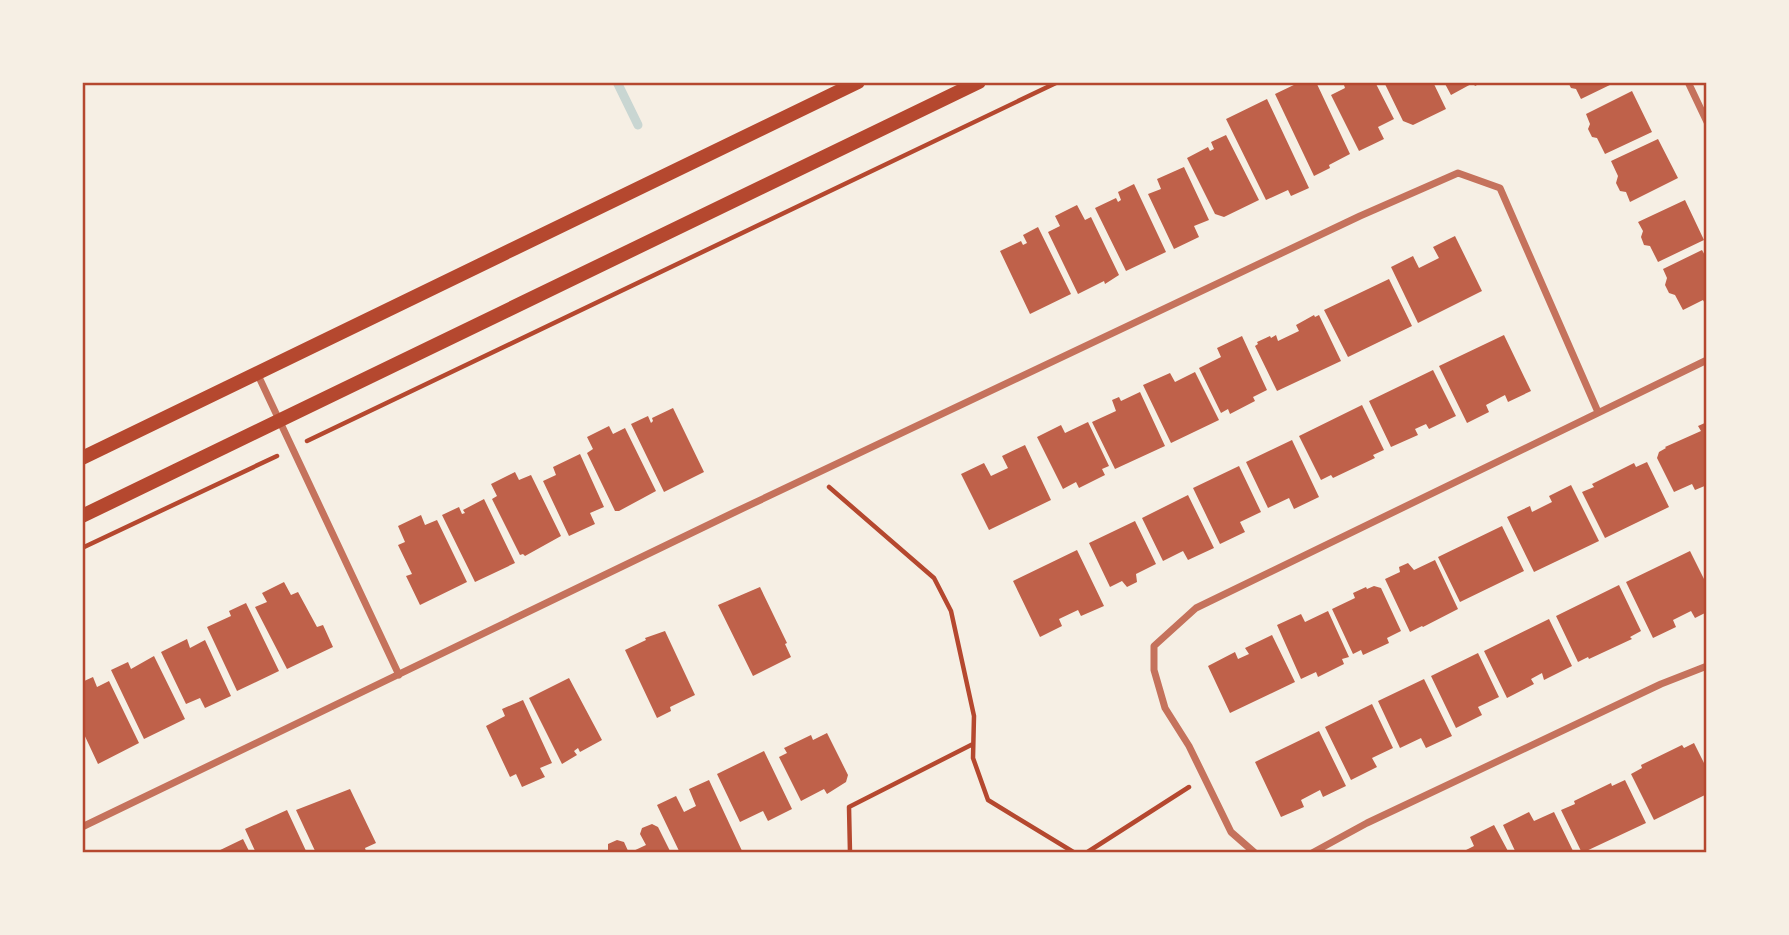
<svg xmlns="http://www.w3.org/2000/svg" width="1789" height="935" font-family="'DejaVu Sans',sans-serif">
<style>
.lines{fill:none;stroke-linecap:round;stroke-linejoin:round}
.stream{stroke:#c9d6d2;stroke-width:9}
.building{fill:#bf614a}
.path{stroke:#b5482f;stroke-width:4.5}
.minor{stroke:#c5725c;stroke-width:7}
.secondary{stroke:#b5482f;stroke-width:14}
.neatline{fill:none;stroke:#b5482f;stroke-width:2.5}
</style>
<rect width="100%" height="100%" fill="#f6efe4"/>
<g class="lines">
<!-- stream -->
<path class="stream" d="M617,82L638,125"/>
</g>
<!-- building -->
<path class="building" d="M1300,82H1316L1350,154L1329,165L1330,168L1314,176L1275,94Z
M1343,82H1375L1394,119L1378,127L1384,139L1359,151L1331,95L1345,88Z
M1384,82H1433L1446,109L1413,125L1403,121Z
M1444,82H1483L1475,86L1473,83L1451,95Z
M1568,82H1616L1581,99L1576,89L1571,88Z
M1632,91L1652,132L1605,154L1597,138L1592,137L1588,129L1590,124L1586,114Z
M1267,99L1309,188L1291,196L1288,190L1266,200L1226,119Z
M1226,135L1259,200L1224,217L1215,214L1187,158L1208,147L1210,151L1214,149L1211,142Z
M1658,139L1678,178L1630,202L1626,192L1620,191L1616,183L1618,176L1611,161Z
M1184,167L1209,220L1194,226L1199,237L1174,249L1148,194L1161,189L1157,179Z
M1134,184L1166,252L1126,271L1095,208L1116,198L1118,202L1121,200L1118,192Z
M1685,200L1704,240L1658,262L1650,246L1644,245L1641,237L1643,231L1638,222Z
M1077,205L1085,220L1091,217L1119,275L1105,284L1104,281L1078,294L1048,232L1060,226L1055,216Z
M1038,227L1071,294L1030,314L1000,251L1021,241L1023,245L1027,243L1023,235Z
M1455,236L1482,291L1418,323L1391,267L1413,256L1419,268L1439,258L1433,247Z
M1702,250L1707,259V307L1703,300L1683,310L1675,295L1669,293L1665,285L1667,278L1663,269Z
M1389,279L1412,326L1348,357L1324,310Z
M1314,315L1315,317L1319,315L1341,361L1277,391L1255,346L1258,344L1257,342L1270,336L1271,338L1276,335L1278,341L1299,331L1296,325Z
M1504,335L1531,391L1508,402L1505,395L1486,405L1489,412L1467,423L1439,366Z
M1242,336L1267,390L1253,397L1255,401L1230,414L1228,409L1221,413L1199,368L1221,357L1217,348Z
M1433,370L1456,416L1429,429L1426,424L1415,429L1418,435L1391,447L1369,401Z
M1195,372L1219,420L1171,443L1143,385L1170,373L1175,382Z
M1140,392L1165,446L1115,469L1092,422L1116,411L1112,400L1119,397L1121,401Z
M1362,405L1384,450L1373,455L1375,458L1333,478L1331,475L1321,480L1299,436Z
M673,408L704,472L664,492L631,424L648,416L651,423L653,421L652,418Z
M1088,422L1109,466L1102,469L1105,475L1079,488L1076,482L1063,489L1037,437L1061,425L1065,433Z
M1707,422V485L1695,490L1692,484L1674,492L1657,458L1659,452L1666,448L1665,447L1701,431L1698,426Z
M609,426L613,434L625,428L656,491L619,511H615L587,453L593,449L587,437Z
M1292,440L1319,497L1294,509L1289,498L1268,508L1246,462Z
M1025,445L1051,500L989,530L961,474L984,463L991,476L1008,468L1002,456Z
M580,454L604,507L590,513L595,524L569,536L543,481L556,475L553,467Z
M1647,462L1669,507L1605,538L1582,492L1594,487L1592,484L1634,463L1636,467Z
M1239,466L1261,512L1240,522L1245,532L1220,544L1193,488Z
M515,472L519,480L531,475L561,536L525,556L523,554L520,555L492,499L497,496L491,484Z
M1571,485L1599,541L1534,572L1507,517L1530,506L1532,512L1552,502L1549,496Z
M1188,495L1214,548L1188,560L1183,551L1163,561L1142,518Z
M484,499L515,563L475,582L442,515L459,507L462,514L465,513L463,510Z
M421,515L425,525L437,520L467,582L420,605L406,576L412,574L398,545L405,542L398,526Z
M1135,521L1156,564L1136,574L1137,582L1127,587L1122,581L1110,587L1089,543Z
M1502,526L1524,571L1460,602L1438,557Z
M1077,550L1104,606L1081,616L1078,610L1059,619L1062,626L1040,637L1013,581Z
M1690,551L1707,585V612L1695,618L1691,611L1673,620L1676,627L1653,638L1626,582Z
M1435,560L1458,609L1423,627L1422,626L1410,632L1385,579L1400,572L1399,567L1408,563L1414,570Z
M284,582L291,595L298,592L317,627L323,625L333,647L287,669L255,607L267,602L262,593Z
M1619,585L1641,631L1630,637L1632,639L1589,659L1588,657L1578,662L1556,616Z
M1374,586L1381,588L1401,631L1387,638L1389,643L1363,655L1361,650L1353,654L1332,609L1355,598L1353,593L1366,587L1367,589Z
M760,587L787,643L785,644L791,657L753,676L718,605Z
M246,603L279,671L237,691L207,627L231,616L229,611Z
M1328,611L1349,657L1342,659L1344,664L1318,677L1316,672L1301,679L1277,625L1301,614L1305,622Z
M1549,619L1572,666L1544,680L1542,673L1531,679L1534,684L1507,698L1484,651Z
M665,631L695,695L670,707L671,711L657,718L625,650L646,640L645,638Z
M1272,635L1295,682L1230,713L1208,666L1235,652L1238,659L1249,654L1245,648Z
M187,639L190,648L205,640L231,696L205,708L200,698L186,704L161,652Z
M1478,653L1499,697L1478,707L1482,715L1456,728L1431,676Z
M154,656L185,719L144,739L111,670L128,662L131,669Z
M93,677L97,687L109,681L139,743L98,764L82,730V682Z
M569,678L602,740L580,752L578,748L574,751L577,755L562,764L529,698Z
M1424,679L1452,736L1426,748L1421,738L1400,748L1378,701Z
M523,700L552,763L540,768L545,777L522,787L516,774L510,777L486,726L505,716L502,709Z
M1372,704L1393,748L1372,758L1377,767L1351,780L1325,727Z
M1319,731L1346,786L1323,797L1320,790L1301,800L1304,807L1281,817L1255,762Z
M827,733L848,775L846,782L827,794L824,789L801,801L779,757L787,753L784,748L811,735L813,740Z
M1694,743L1707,769V794L1654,820L1631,774L1642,768L1641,765L1682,745L1684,748Z
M764,751L792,809L768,821L763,811L740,822L717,774Z
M709,780L743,853H680L657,805L676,796L684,812L696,806L689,789Z
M1625,780L1646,823L1582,853L1561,810L1575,804L1574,801L1611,783L1612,786Z
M350,789L376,843L365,848L366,851L362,853H316L296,810Z
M287,810L307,853H256L245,829Z
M1529,812L1534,821L1554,812L1574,853H1516L1503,825Z
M652,824L658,827L671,853H629L646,845L640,834L642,828Z
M1494,825L1509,853H1460L1474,846L1470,837Z
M243,839L250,853H214Z
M617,840L624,842L629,853H608V844Z"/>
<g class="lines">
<!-- path -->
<path class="path" d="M307,441L1058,82
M829,487L934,578L951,611L974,716L973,758L988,800L1075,853
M82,548L277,456
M850,853L849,807L973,744
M1086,853L1189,787"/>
<!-- minor -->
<path class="minor" d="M1688,82L1707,122
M257,373L399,675
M82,827L735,512L1360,216L1458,173L1500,188L1598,412
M1255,853L1231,832L1189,746L1165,708L1154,670V646L1196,608L1707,360
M1312,853L1367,823L1661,684L1707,666"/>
<!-- secondary -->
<path class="secondary" d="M82,458L858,82
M82,516L979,82"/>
</g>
<!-- border -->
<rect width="1789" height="935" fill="none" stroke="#f6efe4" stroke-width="168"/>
<rect x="84" y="84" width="1621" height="767" class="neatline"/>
</svg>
